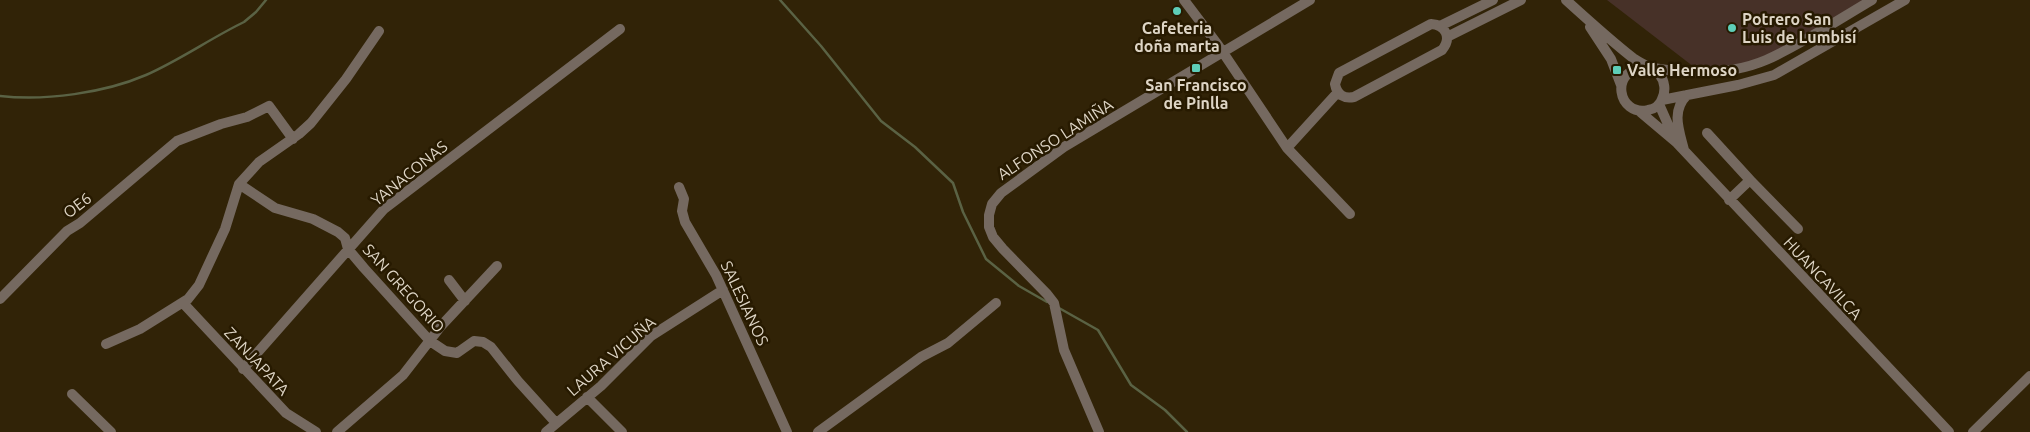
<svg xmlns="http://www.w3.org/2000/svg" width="2030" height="432" font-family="Ubuntu,sans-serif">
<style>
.green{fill:#473128}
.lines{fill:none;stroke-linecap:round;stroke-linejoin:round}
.stream{stroke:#5a6244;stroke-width:2.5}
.minor{stroke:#756960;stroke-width:10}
.poi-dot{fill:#5eceb8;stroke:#271a00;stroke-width:2}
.labels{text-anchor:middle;stroke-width:5;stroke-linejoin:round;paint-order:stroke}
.poi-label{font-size:16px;font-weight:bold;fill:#ded5c5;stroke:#271a00;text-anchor:start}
.street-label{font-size:16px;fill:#ded5c5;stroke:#271a00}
</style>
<rect width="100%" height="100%" fill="#312307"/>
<!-- green -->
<path class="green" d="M1607,0H1872L1764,60L1725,70L1694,67Z"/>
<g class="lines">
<!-- stream -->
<path class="stream" d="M780,0L821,46L881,121L915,147L953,183L963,212L986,259L1019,286L1047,302
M0,96C46,101 104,93 146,75C180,60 211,38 244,22L256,12L266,0
M1059,308L1098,330L1131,385L1165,410L1187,432"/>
<!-- minor -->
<path class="minor" d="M1184,0L1218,45L1287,148L1350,214
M1566,0C1588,20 1610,40 1633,58C1640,63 1654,69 1659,74C1665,81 1666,91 1662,99C1660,105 1654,109 1648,110C1618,117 1608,69 1646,67
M1431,24C1446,25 1452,38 1442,50L1354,97C1344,99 1337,95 1335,84L1339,73Z
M1440,26L1493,0
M1590,27L1611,59L1621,85
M1447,37L1521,0
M1653,68C1689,74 1731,75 1766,60C1802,44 1838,20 1872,0
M1662,100L1738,85L1774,75L1905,0
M1659,104L1674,138
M1639,111L1677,143L1949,432
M1707,133L1750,180
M1287,148L1338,92
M1684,150C1679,130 1671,111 1687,95
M239,184L275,208L313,219L338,232L345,238L348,249L364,268L430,341L445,351L457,353L474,341L483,342L491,347L518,381L556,423
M679,187L684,199L682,211L685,222L716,275L787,432
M1729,200L1750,180L1798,229
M449,280L465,301
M0,299L67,231L80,223L177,141L221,124L247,117L269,106L293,139
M183,303L286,413L316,432
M106,344L140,329L188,299L199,285L225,229L239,184L259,162L299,134L311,123L346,79L379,31
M243,369L384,209L620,29
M72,394L111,432
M587,397L622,432
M337,432L403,375L441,326L497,266
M546,432L601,386L651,336L723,290
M818,432L921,357L948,343L996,303
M1099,432L1064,350L1054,303L1047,294L1003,249L993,237L989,227V215L992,204L1001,193L1064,147L1310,0
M1973,432L2030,376"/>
</g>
<!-- markers -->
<g class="poi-dot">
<circle cx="1177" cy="11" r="5"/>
<circle cx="1732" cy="28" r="5"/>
<rect x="1191" y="63" width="10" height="10" rx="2.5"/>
<rect x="1612" y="65" width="10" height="10" rx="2.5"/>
</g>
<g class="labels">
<!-- poi labels -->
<g class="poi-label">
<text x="1742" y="25">Potrero San<tspan x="1742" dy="18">Luis de Lumbisí</tspan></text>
<text x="1177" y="34" text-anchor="middle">Cafeteria<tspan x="1177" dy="18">doña marta</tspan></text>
<text x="1627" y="76">Valle Hermoso</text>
<text x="1196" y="91" text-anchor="middle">San Francisco<tspan x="1196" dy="18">de Pinlla</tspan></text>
</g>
<!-- street labels -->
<g class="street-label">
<text transform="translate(1055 139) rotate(-33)" y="6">ALFONSO LAMIÑA</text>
<text transform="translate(409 173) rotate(-39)" y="6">YANACONAS</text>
<text transform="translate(77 205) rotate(-37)" y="6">OE6</text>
<text transform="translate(1823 278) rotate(47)" y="6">HUANCAVILCA</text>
<text transform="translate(404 288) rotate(48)" y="6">SAN GREGORIO</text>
<text transform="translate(745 303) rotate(65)" y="6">SALESIANOS</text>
<text transform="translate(611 356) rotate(-41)" y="6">LAURA VICUÑA</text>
<text transform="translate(257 361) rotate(47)" y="6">ZANJAPATA</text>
</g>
</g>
</svg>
